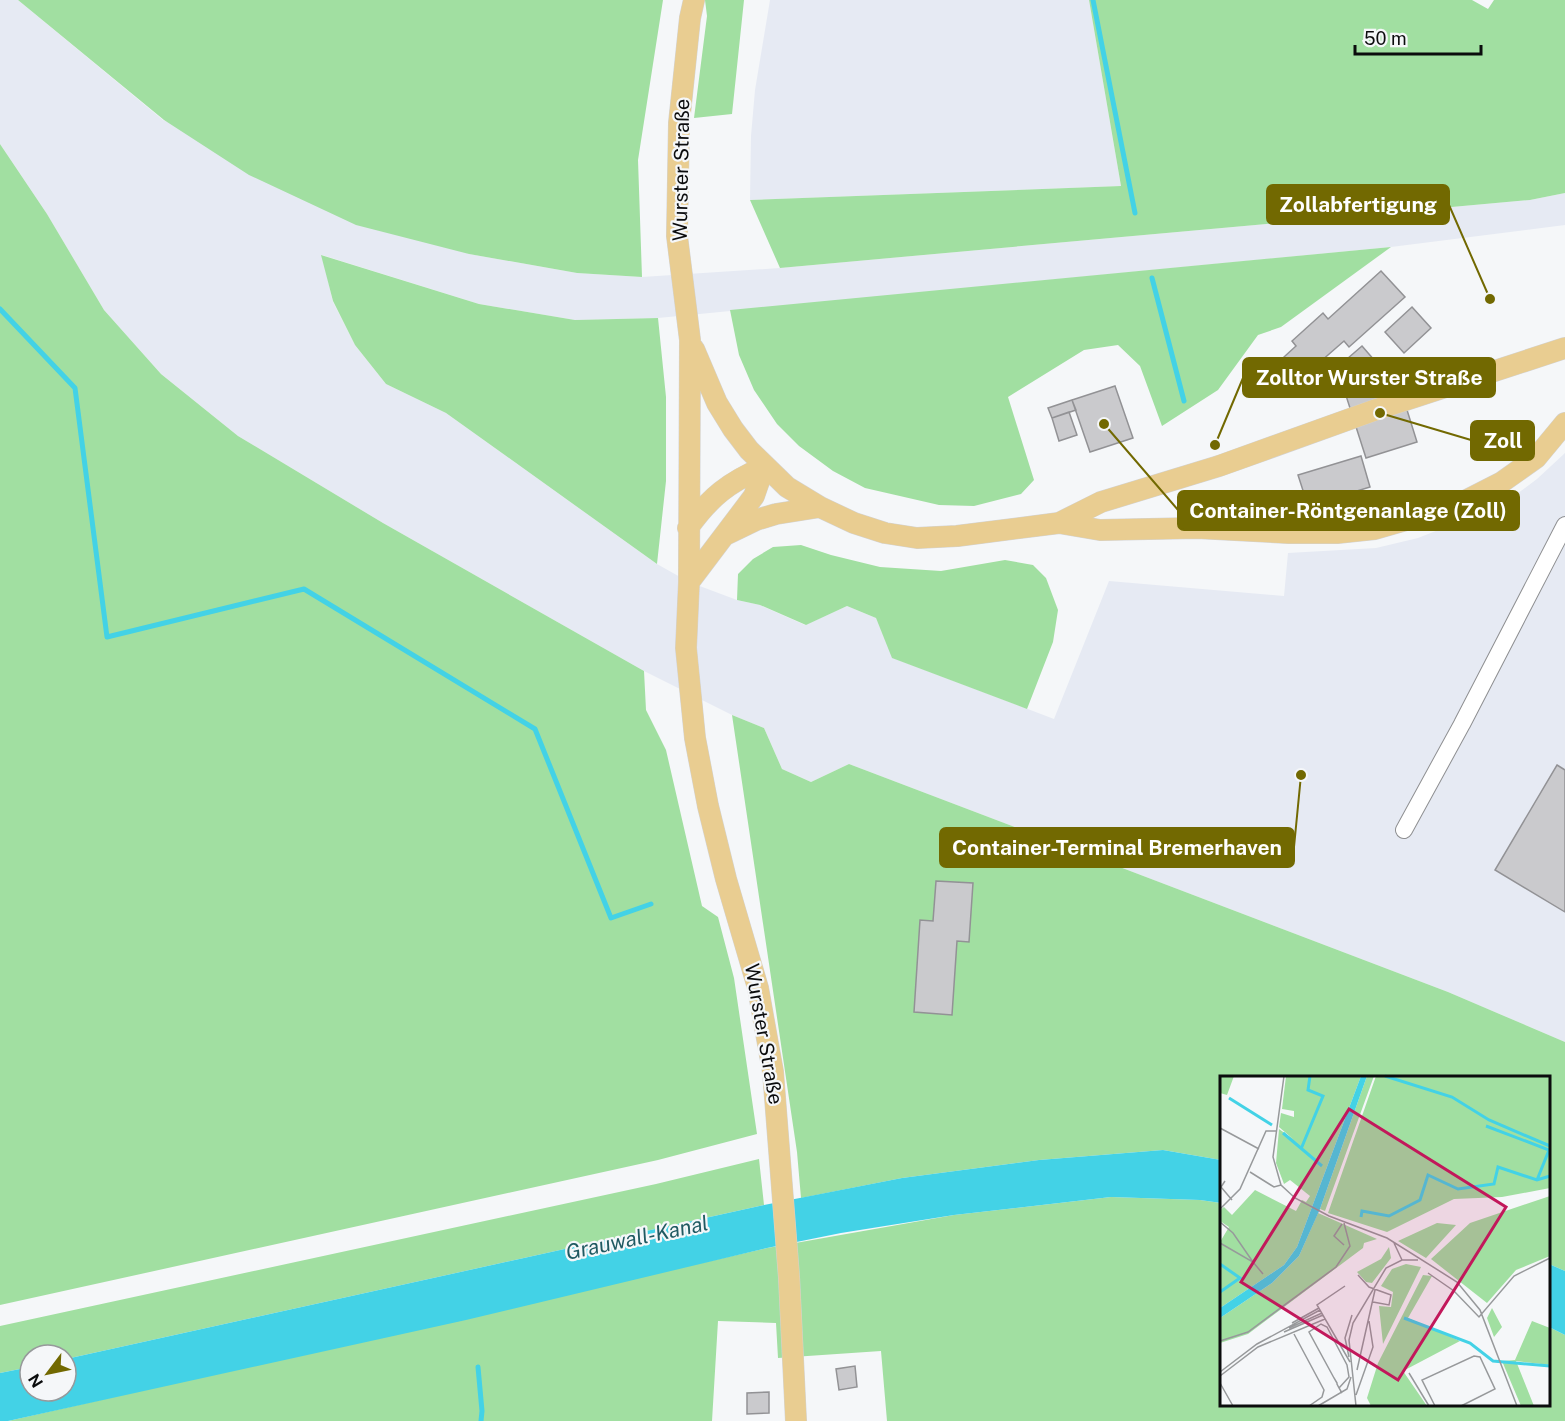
<svg xmlns="http://www.w3.org/2000/svg" width="1565" height="1421" font-family="'Public Sans',sans-serif">
<style>
.built{fill:#e6eaf3}
.green{fill:#a1dfa1}
.water{fill:#43d2e6}
.lines{fill:none;stroke-linecap:round;stroke-linejoin:round}
.stream{stroke:#43d2e6;stroke-width:5}
.building{fill:#cacacd;stroke:#929295;stroke-width:1.5}
.minor-casing{stroke:#8e8f91;stroke-width:18}
.major-casing{stroke:#d3d3d3;stroke-width:22}
.minor{stroke:#fff;stroke-width:16}
.major{stroke:#e9cd91;stroke-width:21}
.labels{text-anchor:middle;stroke-width:4.5;stroke-linejoin:round;paint-order:stroke}
.street-label{font-size:20px;fill:#0b0c0d;stroke:#f5f7f9}
.water-label{font-size:21px;font-style:italic;fill:#205a62;stroke:#f5f7f9}
.inset-river{fill:none;stroke:#43d2e6;stroke-width:3}
.inset-road{fill:none;stroke:#97999b;stroke-width:1.5}
.view{fill:#c2185b;fill-opacity:0.15;stroke:#c2185b;stroke-width:3}
.inset-edge{fill:none;stroke:#0b0c0d;stroke-width:3}
.leader{fill:none;stroke:#726901;stroke-width:2}
.callout-dot{fill:#726901;stroke:#f5f7f9;stroke-width:2}
.callout{fill:#726901;stroke:#726901;stroke-width:2}
.callout-label{font-size:21px;text-anchor:middle;font-weight:bold;fill:#fff}
</style>
<rect width="100%" height="100%" fill="#f5f7f9"/>
<!-- built -->
<path class="built" d="M0,0H18L163,120L469,254L577,273L642,277L780,268L1530,200L1565,193V225L1391,247L658,318L575,320L479,304L322,255L333,302L355,345L386,384L446,413L657,564L689,582L737,600L760,605L805,625L847,606L876,618L893,658L1054,719L1109,581L1284,596L1288,553L1376,548L1418,538L1502,505L1537,479L1565,453V1042L1448,992L849,764L811,782L782,769L764,728L732,715L644,671L383,523L238,436L161,374L104,310L47,214L0,144Z
M770,0H1089L1121,186L750,200L751,136L755,90Z"/>
<!-- green -->
<path class="green" d="M18,0H663L638,160L642,277L577,273L469,254L356,225L249,175L164,120Z
M705,0H744L732,114L694,118L707,16Z
M1089,0H1472L1488,9L1494,0H1565V193L1530,200L780,268L750,200L1121,186Z
M0,144L47,214L104,310L161,374L238,436L383,523L644,671L646,710L666,750L702,906L718,917L734,978L757,1134L658,1160L0,1305Z
M1391,247L1281,327L1258,335L1218,390L1162,426L1140,366L1118,345L1084,350L1008,397L1034,480L1021,494L974,506L939,505L865,488L833,471L799,446L777,424L754,390L739,355L730,310Z
M321,255L479,304L575,320L658,318L666,397V481L657,564L446,413L386,384L355,345L333,301Z
M801,545L831,555L880,567L941,571L1005,560L1033,565L1046,578L1058,610L1053,642L1027,709L892,658L876,618L847,606L806,625L760,605L737,600L738,574L753,559L773,547Z
M732,715L764,728L782,769L811,782L849,764L1448,992L1565,1042V1271L1549,1264L1548,1078H1222L1221,1160L1163,1150L1039,1160L902,1178L801,1198L797,1152Z
M759,1159L764,1205L66,1359V1355H30V1367L0,1373V1326L656,1184Z
M1111,1197L1200,1200L1221,1203L1222,1404H1548L1549,1327L1565,1335V1421H887L881,1351L778,1358L776,1323L718,1321L712,1421H8L767,1248L954,1215Z"/>
<!-- water -->
<path class="water" d="M1163,1150L1221,1160V1203L1200,1200L1111,1197L954,1215L841,1233L767,1248L466,1320L8,1421H0V1373L30,1367V1391H66V1359L764,1205L902,1178L1039,1160Z
M1549,1264L1565,1271V1335L1549,1327Z"/>
<g class="lines">
<!-- stream -->
<path class="stream" d="M1093,0L1135,213
M1152,278L1184,401
M0,309L75,388L107,637L304,589L535,729L611,918L651,904
M478,1367L482,1411L481,1421"/>
</g>
<!-- building -->
<path class="building" d="M1381,271L1405,297L1349,347L1344,341L1320,362L1324,366L1295,393L1272,368L1296,346L1292,341L1323,313L1328,319Z
M1412,307L1431,328L1404,353L1385,332Z
M1362,346L1382,369L1393,365L1417,442L1366,458L1342,383L1333,371Z
M1115,386L1133,438L1090,452L1072,400Z
M1072,400L1076,410L1052,418L1048,408Z
M1069,412L1077,435L1059,441L1052,418Z
M1361,456L1370,487L1308,506L1298,475Z
M1557,765L1565,770V912L1495,870Z
M936,881L973,883L969,942L957,941L952,1015L914,1012L920,920L933,921Z
M855,1366L857,1387L839,1390L836,1369Z
M769,1392V1413L747,1414V1393Z"/>
<g class="lines">
<!-- minor casing -->
<g class="minor-casing">
<path id="minor" d="M1404,830L1462,724L1565,525"/>
</g>
<!-- major casing -->
<g class="major-casing">
<path id="major" d="M694,0L690,18L679,123L677,236L690,340L689,582L686,648L695,738L708,806L726,879L758,988L773,1072L789,1277L796,1421
M694,349L717,403L733,429L749,450L787,487L820,507L854,523L885,533L917,538L957,536L1059,523L1101,502L1219,466L1375,410L1565,348
M1059,523L1100,530L1197,528L1289,533H1337L1375,529L1455,506L1502,482L1536,458L1565,423
M688,528C710,497 729,482 764,467
M725,535L756,520L776,514L820,507
M689,582L754,496L764,467"/>
</g>
<!-- minor -->
<use href="#minor" class="minor"/>
<!-- major -->
<use href="#major" class="major"/>
</g>
<g class="labels">
<!-- street labels -->
<g class="street-label">
<text transform="translate(681 170) rotate(-89)" y="7">Wurster Straße</text>
<text transform="translate(764 1034) rotate(80)" y="7">Wurster Straße</text>
</g>
<!-- water labels -->
<g class="water-label">
<text transform="translate(637 1238) rotate(-12)" y="7">Grauwall-Kanal</text>
</g>
</g>
<!-- overview -->
<g transform="translate(1220 1076)">
<rect width="330" height="330" fill="#f5f7f9"/>
<path d="M0,0H14L7,19L0,17ZM66,0H141L77,171L64,189L0,232V166L9,151L0,145V134L4,131L12,139L35,114L76,135L82,124L86,126L90,120L70,104L64,108L56,87L59,53L73,63L59,51L61,37L74,41V35L62,33ZM147,0H154L105,135L100,133ZM156,0H330V112L282,121L234,123L167,156L108,137ZM330,120V180L296,194L267,227L211,183L250,147ZM98,137L157,163L144,167L143,172L28,258L0,267V242L52,207L79,180ZM217,147L236,149L206,182L178,165ZM169,171L171,182L152,207L146,206L137,196L161,183ZM186,188L201,191L163,268L159,230L171,231L173,216L161,210L172,193ZM203,199L212,200L188,242L240,265L183,295L207,330H151L147,322L158,287ZM272,232L282,251L274,261L267,242ZM312,245L330,252V289L296,285L314,330H301L282,285L295,284Z" fill="#a1dfa1"/>
<path d="M141,0H147L100,133L79,180L52,207L0,242V232L64,189L77,171Z" fill="#43d2e6"/>
<path class="inset-river" d="M165,0L232,21L269,44L330,70M9,22L52,49M266,50L329,74L317,104M63,57L102,90M81,73L103,20L88,14L90,0M141,141L142,135L169,140L200,124L208,99L238,113L274,108L278,91L317,104L330,100M0,188L20,202L0,216M184,242L250,267L273,285L330,290"/>
<path class="inset-road" d="M64,0L53,81L61,109L75,122L109,140L167,162L237,206L260,234L297,330M0,52L39,73M30,96L54,111L61,109M5,105L1,111L12,124M0,133L20,113L46,55H56M0,146L13,157L33,186M122,148L114,160L124,169M0,167L33,186L43,198M174,167L182,184M208,197L234,215L259,241L294,200L330,182M138,199L149,211L171,219L169,229L153,226M125,210L97,229L130,286M72,247L99,232M69,252L102,237M64,256L103,239M74,258L104,314L102,321L89,330M0,265L28,256L116,191L130,170L124,147M129,281L125,262L132,239M137,294L155,214M0,296L37,268L100,234M189,297L209,330M0,300L38,271L105,243M0,307L13,330M119,312L129,301L127,289L107,251L101,248L89,256L114,302L117,307V308L119,312L122,317M136,319L153,271L149,245M98,330L127,313L131,301M136,330L129,264L133,247L166,192L182,184H198M215,330L202,304L254,280L260,281L275,313L241,330"/>
<path class="view" d="M129,33L286,131L178,304L21,206Z"/>
<rect width="330" height="330" class="inset-edge"/>
</g>
<!-- callouts -->
<path class="leader" d="M1490 299L1449 205M1215 445L1243 378M1380 413L1471 440M1104 424L1178 510M1301 775L1294 847"/>
<g class="callout-dot">
<circle cx="1490" cy="299" r="6"/>
<circle cx="1215" cy="445" r="6"/>
<circle cx="1380" cy="413" r="6"/>
<circle cx="1104" cy="424" r="6"/>
<circle cx="1301" cy="775" r="6"/>
</g>
<g class="callout">
<rect x="1267" y="185" width="182" height="39" rx="6"/>
<rect x="1243" y="358" width="252" height="39" rx="6"/>
<rect x="1471" y="421" width="63" height="39" rx="6"/>
<rect x="1178" y="491" width="341" height="39" rx="6"/>
<rect x="940" y="828" width="354" height="39" rx="6"/>
</g>
<g class="callout-label">
<text x="1358" y="212">Zollabfertigung</text>
<text x="1369" y="385">Zolltor Wurster Straße</text>
<text x="1503" y="448">Zoll</text>
<text x="1348" y="518">Container-Röntgenanlage (Zoll)</text>
<text x="1117" y="855">Container-Terminal Bremerhaven</text>
</g>
<!-- north arrow -->
<g transform="translate(48 1373) rotate(238)"><circle r="28" fill="#f5f7f9" stroke="#97999b" stroke-width="1.5"/>
<path d="M0-4.5L10 22L0 15L-10 22Z" fill="#726901"/>
<text y="-9" font-size="16" font-weight="bold" text-anchor="middle" fill="#0b0c0d">N</text>
</g>
<!-- scale -->
<path d="M1355 45v9h126v-9" fill="none" stroke="#0b0c0d" stroke-width="3"/>
<text x="1364" y="45" font-size="18" fill="#0b0c0d" stroke="#f5f7f9" stroke-width="4.5" paint-order="stroke">50 m</text>
</svg>
